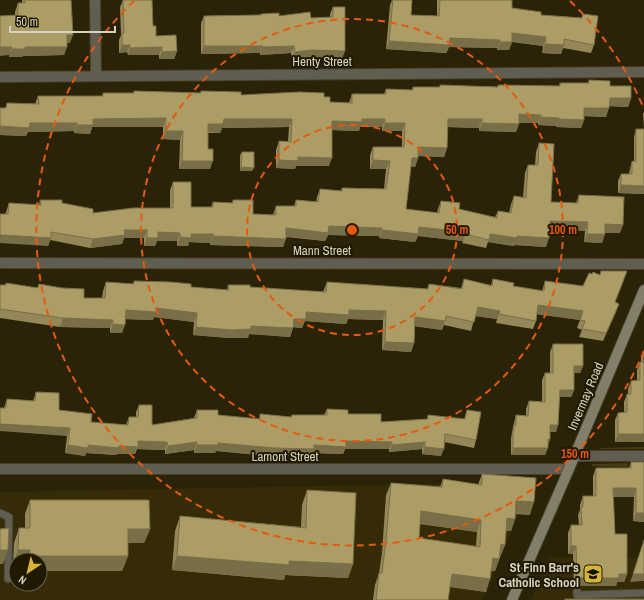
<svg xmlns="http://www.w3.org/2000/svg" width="644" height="600" font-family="'Archivo Narrow',sans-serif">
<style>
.built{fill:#352b06;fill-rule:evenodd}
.green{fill:#463c15}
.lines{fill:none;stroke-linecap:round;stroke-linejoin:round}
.service-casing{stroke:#463f25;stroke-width:9}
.minor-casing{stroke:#463f25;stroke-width:12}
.secondary-casing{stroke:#463f25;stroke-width:12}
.service{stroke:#605d51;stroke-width:7}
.minor{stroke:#605d51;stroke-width:10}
.secondary{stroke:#837e6a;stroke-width:10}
.wall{fill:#948758;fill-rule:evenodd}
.shaded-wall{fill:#786e47}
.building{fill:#ac9d66;stroke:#786e47;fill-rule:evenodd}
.ring{fill:none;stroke:#e8590c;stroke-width:2;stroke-dasharray:7 5}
.labels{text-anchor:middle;stroke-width:4;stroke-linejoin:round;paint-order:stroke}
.street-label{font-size:13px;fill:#d6d2c2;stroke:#201900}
.poi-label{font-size:13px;font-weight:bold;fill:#d6d2c2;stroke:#201900;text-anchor:end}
.centre{fill:#e8590c;stroke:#201900;stroke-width:2}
.ring-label{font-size:12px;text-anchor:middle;font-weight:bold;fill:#e8590c;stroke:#201900;stroke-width:4;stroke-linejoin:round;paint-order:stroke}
</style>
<rect width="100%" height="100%" fill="#2a2307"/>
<!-- built -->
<path class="built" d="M532,482L483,600H0V492ZM16,560H40V584H16Z
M549,557L644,558V600H531Z"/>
<!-- green -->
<path class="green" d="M644,447V449H599L600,448Z
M628,463V467L591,466L592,464Z"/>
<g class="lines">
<!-- service casing -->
<g class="service-casing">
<path id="service" d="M0,513L9,517L8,579
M577,591V595L643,593"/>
</g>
<!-- minor casing -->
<g class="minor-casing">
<path id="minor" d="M95,0L96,75
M0,77L644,72
M0,263L644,264
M574,456H644
M0,469H569"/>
</g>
<!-- secondary casing -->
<g class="secondary-casing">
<path id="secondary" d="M512,600L569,469L644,290"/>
</g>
<!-- service -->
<use href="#service" class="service"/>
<!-- minor -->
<use href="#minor" class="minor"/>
<!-- secondary -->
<use href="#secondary" class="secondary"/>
</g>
<!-- wall -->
<path class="wall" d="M22,0H71L70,43H67L64,55L23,56L22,57H9L15,15V12L18,3H22Z
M123,0L153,26L156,36L177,51L174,59H159V55H128L127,52L119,53V40L121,35L120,7Z
M392,0H412L411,15L437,16V0H512V8L541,15L582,18L583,14L594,45L591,53L563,48L561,54L542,53L543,46L512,42L509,50H497V48L449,47L446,53L386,49L390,5Z
M333,7L345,51L342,58H308L292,60L291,53L260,55V53L201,54V23L204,16L260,15L261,14L279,16L311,18L330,17V14Z
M589,80L610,86L631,98L628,107L609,106L606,117L584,116V120L581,128L556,127V126L538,125V123H519L516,132L479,131V128L448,127L447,148L444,157L418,156V158L415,167L411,166L406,209L437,213L438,209L441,201L459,209L495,217L498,211L509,213L511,204L514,196L523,197L525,173L528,165H535L536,152L539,143L551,202L576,203L579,195L620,233H605L602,243L584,242L585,231L549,229L546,247L515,245L514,246L488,242L486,248L462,243L463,241L418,236L415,242L379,238V236L328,235L325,241L286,237L283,247L210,245V243L189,242L188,246H177V241H157L155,246H144V238H124L122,244L90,248L50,240L48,246L5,214L6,212L9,203L39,205L40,200L62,203L93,213L170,208V190L173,182L191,207H211L213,202L232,203L233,200L253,214L273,215L276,206H294L296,200L316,202L317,197L320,189L341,191L342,188L384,189L386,169H370V155L373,147H402V131H382V127H360L359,131L332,130L329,166H296L295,169L276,168V150L279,141H288L289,127L222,128L220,133H208V149L210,169H179L180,140L163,139V127H92L90,134L74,133V131L28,132L26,136L0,135V108H5L7,103L35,104L38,96H102L103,93H133L134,91L200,93L201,91L241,95L324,97L330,102L349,103L352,94H384L386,89L412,90L413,87H440V85L498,87V85L559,86L560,83H588Z
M644,112V194L618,193V181L621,174H629L630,169L632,161H634V137L636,129H644L643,114Z
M242,152L252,171H240V155Z
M592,274L600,275L624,280L615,302L616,312L603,341L579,337L582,330L577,328L580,320L537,314L536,321L533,329L496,323L497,319L475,316L471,331L444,325L442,330L415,326L414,343L411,352L382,350L383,320L348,319L346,324L305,321L302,328L293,327L290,337L249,334L248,338H229L193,335L194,322L154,317L153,320L125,319L122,333H110V328L60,327L0,318V285H6V283L37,288L39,284L84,298H102L103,291L106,282L133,284L134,281L191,287L227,290L228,285L250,287L323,292L327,282L427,289L429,284L461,288L464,279L491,285L493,279L513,286L542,291L545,281L583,286Z
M553,344L583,366L580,373H574V390L571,397H559L558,425L556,432H550V439L545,455H511V438L513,427L516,415L526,416V409L529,401L542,402V380L545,373H550V352Z
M643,351L644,442H615V420L618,413L624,412V402L627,394H628V389L631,381L637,380V370L640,362H641V359Z
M36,392L59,410L91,422L126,425L129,417H136V412L139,405L152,425L194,418L197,410L218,415L259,419L260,414L291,417L292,415H324L327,409L381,422L427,419L428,415L464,419L467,410L476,440L474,448L444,442L441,456L422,454V449L389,452V449H345L343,454L312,453L311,456H271L216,451L215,453H194V450L165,454V450L137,449L135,454H117L116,455L86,453L85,456L65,453L67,436L4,408L7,399L33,401Z
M631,462H644V522L633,521L634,497H613L615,534L627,574L624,582H617L616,586H574L573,554H568V533L571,525H579L578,515L580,510V505L583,496H593V476L596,468H629Z
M482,474L530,515L516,514L511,531H506L505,545L500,557L495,571H491L486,592L450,587L448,600H373L375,585L379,573L382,553L386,495L391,483L440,487L443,479L478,485ZM420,524L477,532L476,546L419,538Z
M307,490L353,564L348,578L285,575L284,580L172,570L175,531L180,516L301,527L302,505Z
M30,500L150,529L144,543H128V556L122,571L40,560H16L13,564L14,543L19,528H25V514Z"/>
<!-- shaded-wall -->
<path class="shaded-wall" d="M512,33L546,37L543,46L509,41Z
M67,35H73L70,43H64Z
M450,38L500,40L497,48L449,47L446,53L386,49L389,41Z
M500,42H512L509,50H497Z
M545,44L564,45L561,54L542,53Z
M122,45H130L127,52L119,53Z
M204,46H263L260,53L201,54Z
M294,46L291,53L260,55L263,47Z
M0,47H12L9,55L0,56Z
M25,47H67L64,55L23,56L22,57H9L12,49Z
M162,47L159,55H128L130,48Z
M311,50L345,51L342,58H308L292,60L295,52Z
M177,51L174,59H159L162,52Z
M610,98H631L628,107L607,106Z
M584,108H609L606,117L581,116Z
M519,114L541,115L538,123H516Z
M541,117L559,118L556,126L538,125Z
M166,118L163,127H92L90,134L74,133L77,125L93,119Z
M224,119H292L289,127L222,128L220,133L205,132L208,124Z
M362,119H385L382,127H360L359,131L329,130L332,121Z
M448,119H482L479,128L445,127Z
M559,119L584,120L581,128L556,127Z
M30,123H77L74,131L28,132L26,136L0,135V126Z
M385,123H405L402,131H382Z
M482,123L519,124L516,132L479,131Z
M166,131H183L180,140L163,139Z
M418,147L447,148L444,157L415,156Z
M298,157L332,158L329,166H296L295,169L276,168L279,160Z
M412,158H418L415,167L409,166Z
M373,160L390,161L386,169H370Z
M182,161H213L210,169H179Z
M241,167L254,168L252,171H240Z
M621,185L644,186V194L618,193Z
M550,221L588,222L585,231L547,229Z
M605,224L623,225L620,233H602Z
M329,226L382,228L379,236L328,235L325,241L283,236L286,228Z
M419,227L466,232L463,241L418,236L415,242L379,238L382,230Z
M124,230H147L144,238H124L122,244L90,248L93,239Z
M158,232L180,233L177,241H157L155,246H144L147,238Z
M191,234H213L210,243L189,242L188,246H177L180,237Z
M490,234L517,236L549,238L546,247L515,245L514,246L488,242Z
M587,234H605L602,243L584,242Z
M0,235L51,238L48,246L0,243Z
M213,236L286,239L283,247L210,245Z
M619,304L616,312L603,341L606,333Z
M538,305L583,311L580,320L535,314Z
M478,307L500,311L497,319L474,316Z
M156,308L197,313L194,322L154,317L153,320L122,319L126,310Z
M349,310L386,311L383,320L348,319L346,324L305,321L302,328L290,327L294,319L306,312Z
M415,317L445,321L442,330L412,326Z
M63,318L113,320L110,328L60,327Z
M113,324L125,325L122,333H110Z
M251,326L293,328L290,337L249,334L248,338H229L193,335L196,327Z
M385,342L414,343L411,352L382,350Z
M574,366H583L580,373H571Z
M560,390H574L571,397H557Z
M0,424L70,428L67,436L0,431Z
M550,425H558L556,432H547Z
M618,434H644V442H615Z
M548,439H550L547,447Z
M138,441L167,442L165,450L137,449L135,454H117L116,455L86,453L85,456L65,453L68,445L119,446Z
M346,441L392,442L389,449H345L343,454L312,453L311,456H271L216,451L215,453H194L197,445L218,443Z
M197,442L194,450L165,454L168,446Z
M425,442L422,449L389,452L392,445Z
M425,447L444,449L441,456L422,454Z
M513,448H548L545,455H511Z
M613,488H636L634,497H610Z
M516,501L534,502L530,515L512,513Z
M421,511L481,520L477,532L417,523Z
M636,513H644V522L633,521Z
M507,518L515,519L511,531H502Z
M128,529H150L144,543H123Z
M501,544L505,545L500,557H497Z
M571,546H576L573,554H568Z
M0,550H8L3,564H0Z
M18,550H30L26,560H16V564H13Z
M30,556H128L122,571H40V560H28Z
M177,556L353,564L348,578L285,575L284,580L172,570Z
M493,558L499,559L495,571L488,570Z
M452,574L490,579L486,592L447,586Z
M619,574H627L624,582H617L616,586H574L577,578Z
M633,574H644V581L630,582Z"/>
<!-- building -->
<path class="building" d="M25,0H71L73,35H67V47H25V49H12V47H0V16L18,15V3H25Z
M123,0H152L153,26H156V36L176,35L177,51L162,52V47L130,48V45H122V33H124Z
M393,0H412L411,15L439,16L440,0H512V8L541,12V15L582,18L583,14L598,16L594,45L564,39V45L545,44L546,37L512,33V42H500V40L450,38L449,45L389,41Z
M333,7H345V51L311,50L295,52L294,46L263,47V46H204V16L261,15V14L279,13V16L310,12L311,18L333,17Z
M589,80L610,81V86H631V98H610L609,108H584V120L559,119V118L541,117V115L519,114V124L482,123V119H448L447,148L418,147V158H412L406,209L439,213L441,201L460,203L459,209L497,218L498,211L511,213L514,196L526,198L528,165H538L539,143L554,144L551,202L578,203L579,195L624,197L623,225L605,224V234H587L588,222L550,221L549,238L517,236V238L490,234L489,240L465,234L466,232L419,227L418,234L382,230V228L329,226L328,233L286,228V239L213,236V234H191V238L180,237V233L158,232V238H147V230H124L125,235L93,239L51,232V238L0,235V214H8L9,203L41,205L40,200H62V203L93,209V213L133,208H173V182H191V207H213V202L233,203V200H253V214L276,215V206H296V200L318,202L320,189L342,191V188L386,189L390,161L373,160V147H404L405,123H385V119H362V122L332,121V158L298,157V161L279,160V141L291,142L292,119H224L223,124H208V149H213V161H182L183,131H166V118L93,119V125H77V123H30L29,128L0,126V108H6L7,103L39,104L38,96H103V93H134V91L201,93V91L241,92V95L299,92L324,93V97H330V102L352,103V94H386V89L413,90V87H440V85L498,87V85L560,86V83H589Z
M636,129H644V186L621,185V174H632V161L636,162Z
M242,152H254V168L241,167Z
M601,271H627L615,302L619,304L606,333L582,329L585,321L580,320L583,311L538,305L536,321L499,314L500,311L478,307L474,322L446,316L445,321L415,317L414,343L385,342L386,311L349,310V315L306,312V319H294L293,328L251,326V329L233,330L196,327L197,313L156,308V312L126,310L125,325L113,324V320L63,318L0,309V285H6V283L38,288L39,284L62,288L84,289V298H105L106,282L134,284V281L170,282L191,284V287L229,290L228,285H250V287L326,292L327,282L428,289L429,284L462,289L464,279L492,286L493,279L514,283L513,286L544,291L545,281L583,286L589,273L592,274L593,272L600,275Z
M553,344H583V366H574V390H560L558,425H550V439H548V448H513V431H514V425H516V415L528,416L529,401L545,402V373H553Z
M643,351H644V434H618V413L627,412V394H631V381L640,380V362H644Z
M36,392L59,393V410L92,414L91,422L128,425L129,417H138L139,405H152V425L197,418V410H218V415L260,419V414L291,417L292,415H327V409L348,410V414H381V422L428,419V415L465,419L467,410L481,412L476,440L445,434L444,449L425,447V442L392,445V442L346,441V447L314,445V449L274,448L218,443V445H197V442L168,446L167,442L138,441V447L119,446V448L88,445V448L68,445L70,428L0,424V408H6L7,399L35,401Z
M631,462H644V513H636V488H613L615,534H627V574H619V578H577L576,546H571V525H582L581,507H583V496H596V468H631Z
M482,474L536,478L534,502L516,501L515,519L507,518L505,545L501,544L499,559L493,558L490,579L452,574L448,600H376L379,573H382L386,541L391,483L442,487L443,479L482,485ZM421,511L481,520L480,547L419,538Z
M307,490L356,493L353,564L289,561V565L177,556L180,516L306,528Z
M30,500H149L150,529H128V556H30V550H18L19,528H30Z
M9,528L8,550H0V529Z
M644,540V574H633Z
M565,599H644V600H565Z"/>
<!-- distance rings -->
<g class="ring">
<circle cx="352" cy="230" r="105"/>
<circle cx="352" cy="230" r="211"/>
<path d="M644 351A316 316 0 1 1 134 1M570 1A316 316 0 0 1 644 109"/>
</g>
<!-- icons -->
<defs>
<g id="school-square" transform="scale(1)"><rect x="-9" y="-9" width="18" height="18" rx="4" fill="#d5b535" stroke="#201900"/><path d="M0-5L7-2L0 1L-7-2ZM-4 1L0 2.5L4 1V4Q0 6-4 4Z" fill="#111"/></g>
</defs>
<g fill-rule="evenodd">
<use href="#school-square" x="593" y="574"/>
</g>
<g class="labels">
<!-- street labels -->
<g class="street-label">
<text x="322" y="66">Henty Street</text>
<text x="322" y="255">Mann Street</text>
<text transform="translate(585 396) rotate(-67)" y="5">Invermay Road</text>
<text x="285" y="461">Lamont Street</text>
</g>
<!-- poi labels -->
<g class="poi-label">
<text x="579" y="572">St Finn Barr's<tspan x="579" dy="15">Catholic School</tspan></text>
</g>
</g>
<circle cx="352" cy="230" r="6" class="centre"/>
<g class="ring-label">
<text x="457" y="234">50 m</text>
<text x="563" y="234">100 m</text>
<text x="575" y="458">150 m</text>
</g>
<!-- north arrow -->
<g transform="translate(28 572) rotate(215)"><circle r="19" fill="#201900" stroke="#69634e"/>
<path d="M0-3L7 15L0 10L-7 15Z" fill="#d5b535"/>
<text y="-6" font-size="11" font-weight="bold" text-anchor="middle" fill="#d6d2c2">N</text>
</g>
<!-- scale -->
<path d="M10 26v6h105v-6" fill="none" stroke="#d6d2c2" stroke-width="2"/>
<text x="16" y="26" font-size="12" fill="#d6d2c2" stroke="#201900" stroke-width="3" paint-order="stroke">50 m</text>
</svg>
